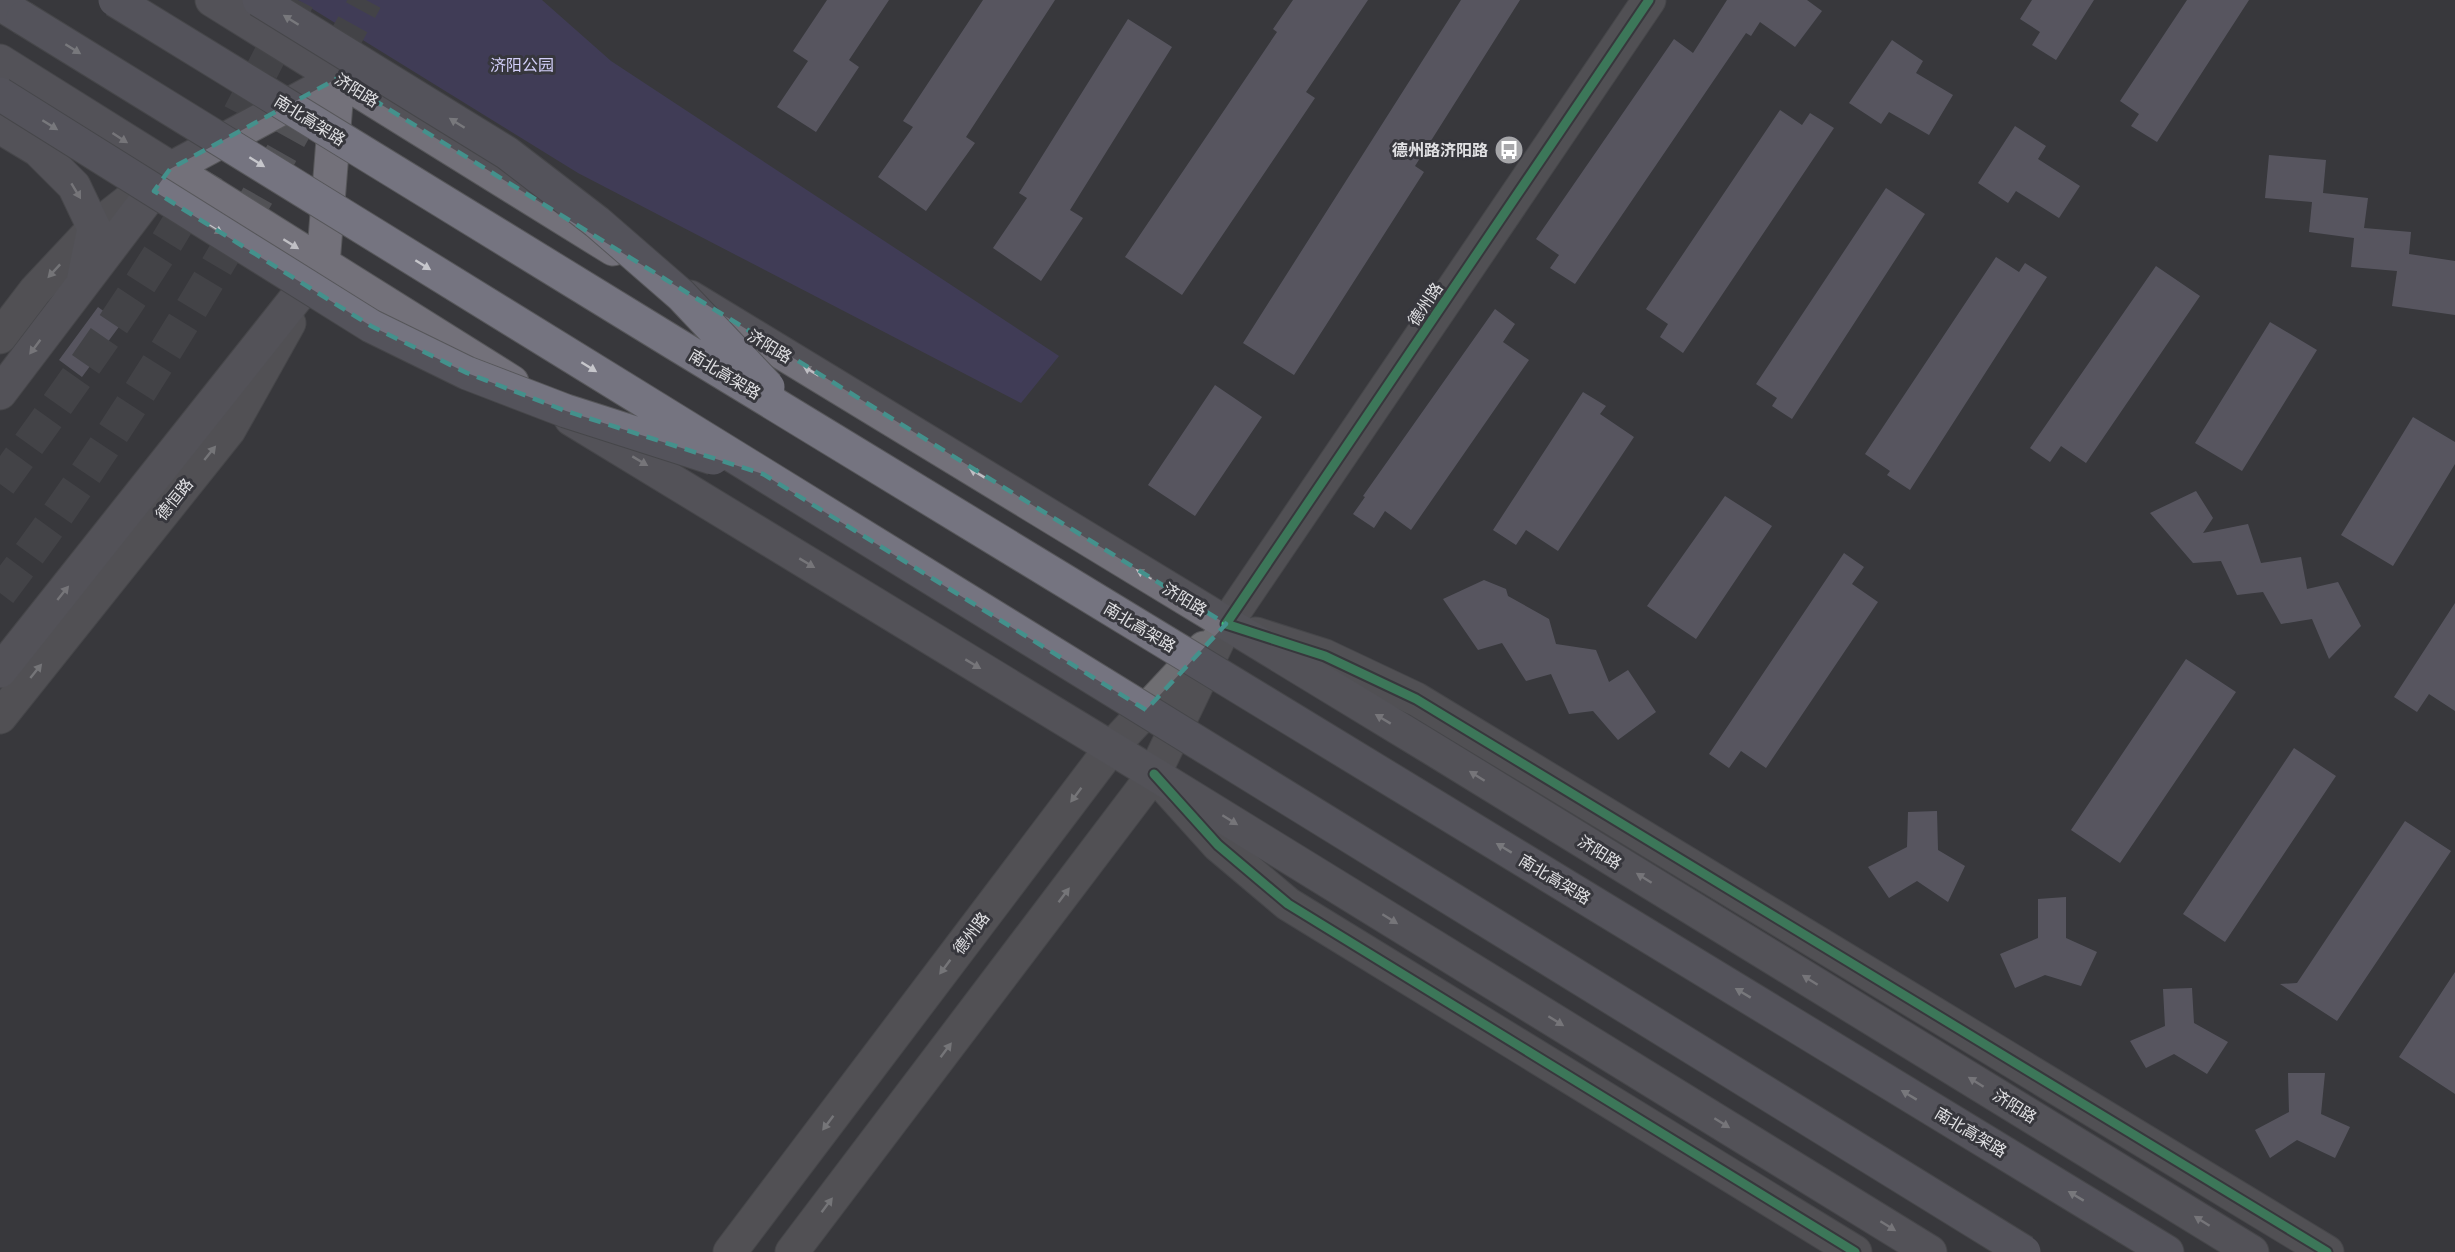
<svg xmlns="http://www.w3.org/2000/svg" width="2455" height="1252" font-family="Overpass,'Noto Sans SC',sans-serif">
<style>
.green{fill:#4a4176}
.building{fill:#7c798b}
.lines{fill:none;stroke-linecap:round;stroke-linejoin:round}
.major-tunnel{stroke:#515155;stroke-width:33;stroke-dasharray:33 16;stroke-linecap:butt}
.minor-casing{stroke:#57575a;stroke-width:35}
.major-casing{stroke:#57575a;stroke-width:35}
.highway-casing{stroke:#57575a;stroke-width:35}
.minor{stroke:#6f6e72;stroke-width:33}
.major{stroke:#73717a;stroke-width:33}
.highway{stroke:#757480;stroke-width:33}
.highway-bridge-casing{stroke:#57575a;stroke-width:35;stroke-linecap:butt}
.highway-bridge{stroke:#757480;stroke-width:33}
.cycleway-casing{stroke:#37373d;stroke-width:13}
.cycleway{stroke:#40c37c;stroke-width:9}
.oneway{fill:#c6c6cb}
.oneway2{fill:#c0bfc4}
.oneway3{fill:#bfbec2}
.marked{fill:none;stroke:#44918c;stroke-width:4.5;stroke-dasharray:12 8;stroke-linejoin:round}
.labels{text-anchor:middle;stroke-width:6;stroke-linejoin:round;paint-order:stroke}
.park-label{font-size:16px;fill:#d3cff9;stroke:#37373d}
.street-label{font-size:16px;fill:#e1e1e4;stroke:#37373d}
.poi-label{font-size:16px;font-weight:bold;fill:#e1e1e4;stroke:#37373d;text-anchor:end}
</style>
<rect width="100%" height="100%" fill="#38383c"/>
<!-- green -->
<path class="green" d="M298,0H542L611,61L1059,356L1021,403L578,173Z"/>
<!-- building -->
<path class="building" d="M827,0H889L849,60L859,67L816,132L777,107L808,61L793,51Z
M983,0H1055L966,137L975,143L926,211L878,177L913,127L903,121Z
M1293,0H1368L1306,92L1315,98L1182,295L1125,257L1277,32L1273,29Z
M1461,0H1520L1415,166L1424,172L1294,375L1243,343Z
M1727,0H1807L1822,11L1795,47L1760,22L1751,36L1746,33L1575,284L1550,268L1559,255L1536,239L1674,39L1693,53Z
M2032,0H2094L2056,60L2032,45L2040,32L2020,19Z
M2187,0H2249L2157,142L2131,126L2139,114L2120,101Z
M1128,19L1172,47L1070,210L1083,218L1041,281L993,248L1027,198L1019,193Z
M1892,40L1923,61L1916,73L1953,95L1929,135L1889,112L1881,124L1849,103Z
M1780,110L1802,125L1810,113L1834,128L1683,353L1660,337L1668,324L1646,309Z
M2015,126L2046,146L2038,159L2080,186L2059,218L2016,191L2008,203L1978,183Z
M2269,155L2326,160L2323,193L2368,198L2364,228L2411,232L2409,254L2455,261V315L2392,306L2397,271L2351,267L2354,238L2309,232L2312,202L2265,198Z
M1886,188L1925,214L1792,419L1772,406L1777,398L1756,384Z
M1996,257L2019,272L2025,263L2047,277L1910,490L1887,475L1890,471L1865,454Z
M2156,266L2200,296L2086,463L2061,446L2050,462L2030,448Z
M98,307L121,324L82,377L59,360Z
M1495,309L1515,324L1503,342L1529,360L1411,530L1385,511L1374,528L1353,514L1365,497L1363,496Z
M2270,322L2317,350L2242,471L2195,443Z
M1215,385L1262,417L1195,516L1148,485Z
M1583,392L1606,406L1600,414L1634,437L1558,551L1526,530L1516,545L1493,530Z
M2413,417L2455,442V464L2393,566L2341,535Z
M2196,491L2213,518L2203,533L2248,524L2261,563L2301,557L2307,589L2338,582L2361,626L2329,659L2312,619L2281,624L2263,592L2237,595L2221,561L2193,563L2150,513Z
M1725,496L1772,526L1696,639L1647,606Z
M1844,553L1864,567L1852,584L1878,602L1766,768L1741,751L1729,768L1709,754Z
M1484,580L1506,589L1508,596L1549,619L1556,644L1596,650L1609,682L1628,670L1656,712L1618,740L1593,711L1569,714L1551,674L1526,681L1502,643L1478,650L1443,599Z
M2455,603V711L2429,694L2417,712L2394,697Z
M2186,659L2236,692L2120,863L2071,830Z
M2294,748L2336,776L2225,942L2183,914Z
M1937,811L1938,850L1965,866L1948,902L1917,881L1889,898L1868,867L1907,847L1908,812Z
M2405,821L2451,851L2337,1021L2280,984L2297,983Z
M2066,897V938L2097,952L2081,986L2045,975L2015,988L2000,954L2038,938V899Z
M2455,972V1094L2399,1057Z
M2192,988L2194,1023L2228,1042L2207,1074L2174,1054L2146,1068L2130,1041L2165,1026L2163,989Z
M2288,1073H2325L2321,1114L2350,1127L2335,1158L2297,1140L2270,1158L2255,1130L2289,1112Z"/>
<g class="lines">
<!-- major-tunnel -->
<path class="major-tunnel" d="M0,484C58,404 116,324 168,240C215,163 257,81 298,0
M0,593C141,408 255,205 366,0"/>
<!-- minor casing -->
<g class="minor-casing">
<path id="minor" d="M0,337L35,291L94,228L154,181
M1256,634L1325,656L1416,699L2327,1252
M0,717L229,430L289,323
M1163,784L1218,845L1288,904L1855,1252
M730,1252L1111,748L1204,648
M792,1252L1154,774L1226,624L1649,0"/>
</g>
<!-- major casing -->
<g class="major-casing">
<path id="major" d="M212,0L613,249
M0,61L512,382
M0,127L38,150L74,186L94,228L84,277
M690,297L1433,749L2252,1252
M0,393L170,169L338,78
M571,419L1154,774L1930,1252
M0,671L323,264L338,78"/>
</g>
<!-- highway casing -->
<g class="highway-casing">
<path id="highway" d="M0,4L23,18
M2126,1227L2167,1252"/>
</g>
<!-- minor -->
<use href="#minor" class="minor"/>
<!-- major -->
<use href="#major" class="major"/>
<!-- highway -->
<use href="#highway" class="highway"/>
<!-- highway-bridge casing -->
<g class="highway-bridge-casing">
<path id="highway-bridge" d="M115,0L674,343L2126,1227
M259,0L507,153L597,222L681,295L768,387
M23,18L2024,1252
M0,94L371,326L467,373L566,411L713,458"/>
</g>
<!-- highway-bridge -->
<use href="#highway-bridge" class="highway-bridge"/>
<!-- cycleway casing -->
<g class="cycleway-casing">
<path id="cycleway" d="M1649,0L1226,624L1325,656L1416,699L2327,1252
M1154,774L1218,845L1288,904L1855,1252"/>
</g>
<!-- cycleway -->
<use href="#cycleway" class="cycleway"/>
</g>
<!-- one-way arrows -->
<defs><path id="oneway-solid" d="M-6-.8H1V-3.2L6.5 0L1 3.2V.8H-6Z" transform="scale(1.5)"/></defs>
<g class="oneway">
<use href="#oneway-solid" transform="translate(291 20) rotate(-148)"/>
<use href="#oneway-solid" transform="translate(73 49) rotate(32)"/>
<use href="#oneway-solid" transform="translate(457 123) rotate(-148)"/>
<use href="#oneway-solid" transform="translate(50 125) rotate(32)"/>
<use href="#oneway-solid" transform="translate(257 162) rotate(32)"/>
<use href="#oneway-solid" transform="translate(215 229) rotate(32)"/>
<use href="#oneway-solid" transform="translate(423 265) rotate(32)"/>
<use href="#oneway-solid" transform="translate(589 367) rotate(32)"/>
<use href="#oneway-solid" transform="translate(1504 848) rotate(-149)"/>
<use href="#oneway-solid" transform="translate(1743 993) rotate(-149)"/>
<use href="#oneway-solid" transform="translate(1909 1095) rotate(-149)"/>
<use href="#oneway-solid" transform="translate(2076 1196) rotate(-149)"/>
</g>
<g class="oneway2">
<use href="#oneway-solid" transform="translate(120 138) rotate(33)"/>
<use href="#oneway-solid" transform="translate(76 191) rotate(59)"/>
<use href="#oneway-solid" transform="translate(291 244) rotate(32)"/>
<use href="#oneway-solid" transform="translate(35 347) rotate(127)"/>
<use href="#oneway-solid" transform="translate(811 371) rotate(-149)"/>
<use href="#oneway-solid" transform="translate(640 461) rotate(31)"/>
<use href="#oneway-solid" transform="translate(977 473) rotate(-149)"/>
<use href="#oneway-solid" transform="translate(807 563) rotate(31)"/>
<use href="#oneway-solid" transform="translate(1144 574) rotate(-149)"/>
<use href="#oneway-solid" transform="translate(63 593) rotate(-51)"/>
<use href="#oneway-solid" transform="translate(973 664) rotate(31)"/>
<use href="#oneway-solid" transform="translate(1383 719) rotate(-149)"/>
<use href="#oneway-solid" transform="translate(1477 776) rotate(-148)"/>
<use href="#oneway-solid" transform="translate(1230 820) rotate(32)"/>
<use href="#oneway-solid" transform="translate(1644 878) rotate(-148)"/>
<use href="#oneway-solid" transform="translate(1390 919) rotate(32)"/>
<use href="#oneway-solid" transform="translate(1810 980) rotate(-148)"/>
<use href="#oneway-solid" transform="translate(1556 1021) rotate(32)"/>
<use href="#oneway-solid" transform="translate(1976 1082) rotate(-148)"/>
<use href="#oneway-solid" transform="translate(1722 1123) rotate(32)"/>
<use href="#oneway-solid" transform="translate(2202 1221) rotate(-148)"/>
<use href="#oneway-solid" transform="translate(1888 1226) rotate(32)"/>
</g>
<g class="oneway3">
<use href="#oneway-solid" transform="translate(54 271) rotate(133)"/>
<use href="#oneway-solid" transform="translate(210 453) rotate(-51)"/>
<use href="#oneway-solid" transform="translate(36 671) rotate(-51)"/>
<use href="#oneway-solid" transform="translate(1076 795) rotate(127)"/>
<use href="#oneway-solid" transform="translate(1064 895) rotate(-53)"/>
<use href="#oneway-solid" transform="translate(945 967) rotate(127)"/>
<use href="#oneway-solid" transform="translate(946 1050) rotate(-53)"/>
<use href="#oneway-solid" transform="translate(828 1123) rotate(127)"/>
<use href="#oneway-solid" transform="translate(827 1205) rotate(-53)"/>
</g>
<!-- marked area -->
<path d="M0 0H2455V1252H0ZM338,78L1226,624L1146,710L763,474L566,411L467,373L371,326L154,191L170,169Z" fill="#38383c" fill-opacity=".55" fill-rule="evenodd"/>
<path class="marked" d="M338,78L1226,624L1146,710L763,474L566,411L467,373L371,326L154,191L170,169Z"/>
<!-- icons -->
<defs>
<g id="bus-disc" transform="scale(1.5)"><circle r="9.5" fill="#a6a6a9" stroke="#37373d"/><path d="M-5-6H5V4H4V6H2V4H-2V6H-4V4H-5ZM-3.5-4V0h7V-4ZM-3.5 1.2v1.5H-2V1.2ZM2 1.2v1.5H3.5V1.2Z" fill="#fff"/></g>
</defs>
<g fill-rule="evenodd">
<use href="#bus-disc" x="1509" y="150"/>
</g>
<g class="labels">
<!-- park labels -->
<g class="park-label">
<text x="522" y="71">济阳公园</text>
</g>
<!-- street labels -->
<g class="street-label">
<text transform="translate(357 90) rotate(32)" y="6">济阳路</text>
<text transform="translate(310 120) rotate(32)" y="6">南北高架路</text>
<text transform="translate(1425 304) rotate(-56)" y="6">德州路</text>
<text transform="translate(770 346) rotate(31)" y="6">济阳路</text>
<text transform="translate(725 374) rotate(31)" y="6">南北高架路</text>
<text transform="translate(174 499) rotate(-51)" y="6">德恒路</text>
<text transform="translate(1185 599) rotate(31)" y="6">济阳路</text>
<text transform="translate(1140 627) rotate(31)" y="6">南北高架路</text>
<text transform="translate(1600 852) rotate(32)" y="6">济阳路</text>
<text transform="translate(1555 879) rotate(31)" y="6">南北高架路</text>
<text transform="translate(971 933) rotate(-53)" y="6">德州路</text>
<text transform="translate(2015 1106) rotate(32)" y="6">济阳路</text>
<text transform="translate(1971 1132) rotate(31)" y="6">南北高架路</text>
</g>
<!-- poi labels -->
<g class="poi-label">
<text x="1488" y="156">德州路济阳路</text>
</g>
</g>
</svg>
